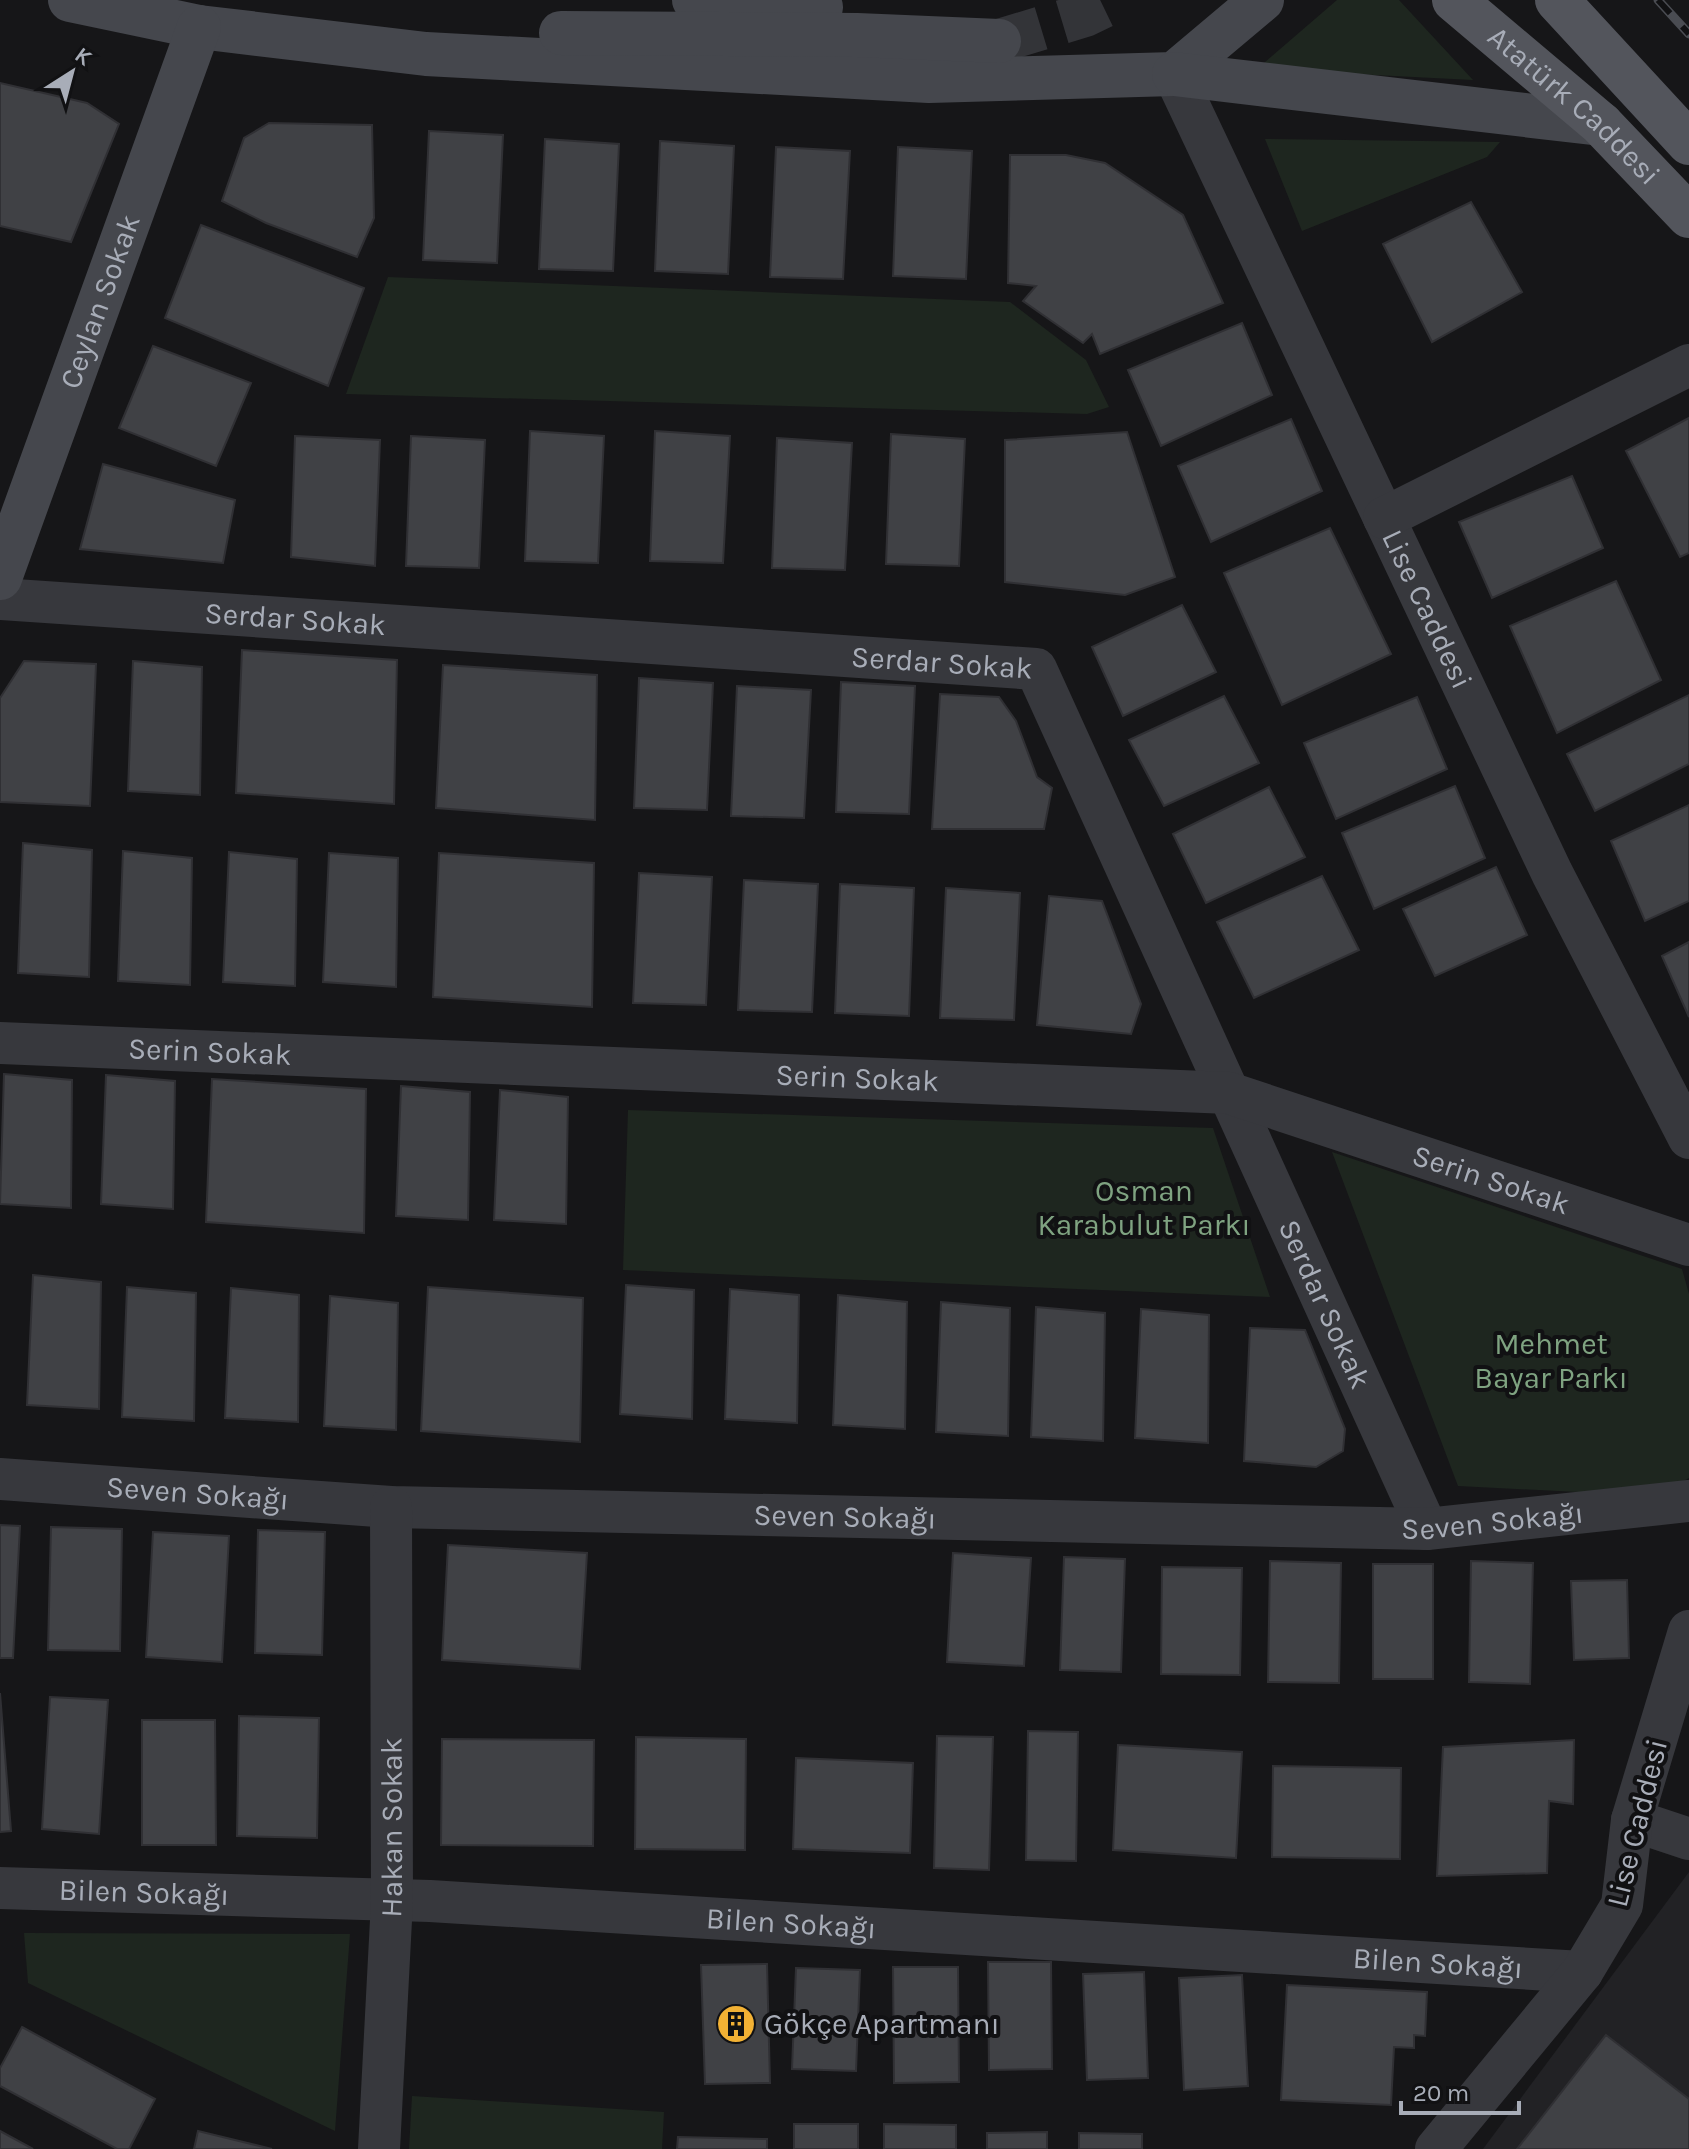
<svg xmlns="http://www.w3.org/2000/svg" width="1689" height="2149" font-family="Karla,sans-serif">
<style>
.built{fill:#222225}
.green{fill:#1e261f}
.building{fill:#404145;stroke:#303034;stroke-width:2}
.lines{fill:none;stroke-linecap:round;stroke-linejoin:round}
.secondary-tunnel{stroke:#333438;stroke-width:44;stroke-dasharray:44 22;stroke-linecap:butt}
.street{stroke:#37383d;stroke-width:42}
.secondary{stroke:#45474d;stroke-width:44}
.primary{stroke:#53555c;stroke-width:44}
.rail-casing{stroke:#4a4c52;stroke-width:9}
.rail{stroke:#111113;stroke-width:6;stroke-dasharray:18;stroke-linecap:butt}
.labels{text-anchor:middle;stroke-width:8;stroke-linejoin:round;paint-order:stroke}
.street-label{font-size:30px;fill:#a8adb8;stroke:#111113}
.park-label{font-size:30px;fill:#7fa381;stroke:#111113}
.poi-label{font-size:30px;fill:#a8adb8;stroke:#111113;text-anchor:start}
</style>
<rect width="100%" height="100%" fill="#161618"/>
<!-- built -->
<path class="built" d="M1689,1872V2149H1483Z"/>
<!-- green -->
<path class="green" d="M1337,0H1399L1473,80L1257,69Z
M1265,139L1500,142L1487,157L1302,231Z
M388,277L1010,302L1086,360L1109,407L1087,414L346,394Z
M628,1110L1213,1128L1270,1297L623,1270Z
M1332,1152L1682,1269L1689,1294V1478L1657,1496L1458,1486Z
M24,1933L350,1934L335,2131L28,1983Z
M412,2096L664,2112L662,2149H409Z"/>
<!-- building -->
<path class="building" d="M0,83L87,103L119,124L71,242L0,226Z
M269,123L372,125L374,218L357,257L266,223L222,201L244,138Z
M429,131L503,135L497,263L423,260Z
M545,139L619,144L613,271L539,269Z
M660,141L734,146L728,274L655,271Z
M776,147L850,151L843,279L770,277Z
M898,147L972,151L966,279L893,276Z
M1010,155H1066L1105,163L1183,215L1223,303L1100,354L1092,334L1083,343L1023,301L1036,286L1008,283Z
M1471,202L1522,292L1432,342L1383,244Z
M201,225L364,288L328,386L165,318Z
M1242,323L1272,395L1161,446L1128,370Z
M153,346L251,383L216,466L119,428Z
M1689,418V553L1680,557L1626,451Z
M1291,419L1322,491L1211,542L1178,466Z
M530,431L604,436L598,563L525,561Z
M655,431L730,436L723,563L650,561Z
M1127,432L1175,577L1125,595L1005,582V440Z
M891,434L965,439L959,566L886,564Z
M295,436L380,440L375,566L291,557Z
M411,436L485,440L479,568L406,566Z
M777,438L852,443L845,570L772,568Z
M103,464L235,500L223,563L80,549Z
M1572,476L1603,548L1492,598L1459,522Z
M1330,528L1391,654L1282,705L1224,573Z
M1616,581L1661,680L1557,733L1510,626Z
M1182,605L1216,672L1123,716L1092,647Z
M242,650L397,660L394,804L236,793Z
M24,661L96,664L90,806L0,802V698Z
M133,661L202,667L200,795L128,791Z
M443,665L597,675L595,820L436,808Z
M639,678L713,683L707,810L634,808Z
M841,682L915,686L909,814L836,812Z
M737,686L811,690L804,818L731,816Z
M940,694L999,697L1016,721L1037,777L1052,788L1044,829H932Z
M1689,695V764L1595,811L1567,754Z
M1224,696L1259,763L1164,806L1129,740Z
M1417,697L1447,769L1336,819L1304,743Z
M1455,786L1485,858L1374,909L1342,833Z
M1269,787L1305,857L1206,903L1173,834Z
M1689,805V901L1645,921L1611,841Z
M23,843L92,850L89,977L18,973Z
M123,851L192,858L190,985L118,981Z
M229,852L297,859L295,986L223,982Z
M329,853L398,858L396,987L323,982Z
M439,853L594,863L592,1007L433,997Z
M1496,867L1527,935L1435,976L1403,909Z
M639,873L712,877L706,1005L633,1003Z
M1322,876L1359,950L1254,998L1217,922Z
M744,880L818,884L812,1012L738,1010Z
M840,884L914,888L909,1016L835,1013Z
M946,888L1020,893L1014,1020L940,1018Z
M1049,896L1102,901L1141,1004L1131,1034L1037,1025Z
M1689,942V1017L1662,956Z
M4,1074L72,1080L71,1208L0,1204Z
M106,1075L175,1081L173,1209L101,1204Z
M212,1079L366,1089L364,1233L206,1222Z
M401,1086L470,1092L468,1220L396,1216Z
M500,1090L568,1097L566,1224L494,1220Z
M33,1275L101,1282L99,1409L27,1405Z
M626,1285L694,1290L692,1419L620,1414Z
M127,1287L196,1293L194,1421L122,1417Z
M428,1287L583,1298L580,1442L421,1431Z
M231,1288L299,1295L298,1422L225,1418Z
M730,1289L799,1295L797,1423L725,1419Z
M838,1295L907,1302L905,1429L833,1425Z
M330,1296L398,1303L396,1430L324,1426Z
M941,1302L1010,1308L1008,1436L936,1432Z
M1036,1307L1105,1313L1103,1441L1031,1437Z
M1141,1309L1209,1315L1208,1443L1135,1438Z
M1250,1328L1305,1330L1345,1429L1343,1451L1316,1467L1244,1461Z
M0,1525L20,1526L13,1658H0Z
M51,1527L122,1529L120,1651L48,1650Z
M258,1530L325,1532L322,1655L255,1653Z
M153,1532L229,1536L222,1662L146,1657Z
M448,1545L587,1553L580,1669L442,1660Z
M953,1553L1031,1558L1024,1666L947,1662Z
M1064,1557L1125,1559L1121,1672L1060,1670Z
M1270,1561L1341,1563L1339,1683L1268,1682Z
M1471,1561L1533,1563L1530,1684L1469,1682Z
M1373,1564H1433V1679H1373Z
M1162,1567L1242,1568L1240,1675L1161,1674Z
M1627,1580L1629,1658L1574,1660L1571,1581Z
M0,1693L11,1831L0,1832Z
M50,1697L108,1700L99,1834L42,1829Z
M239,1716L319,1718L317,1838L237,1836Z
M142,1720H215L216,1845H142Z
M1028,1731L1078,1732L1076,1861L1026,1860Z
M937,1736L993,1737L989,1870L934,1868Z
M636,1737L746,1739L745,1850L635,1849Z
M442,1739L594,1740L593,1846L441,1845Z
M1574,1740L1573,1804L1549,1801L1547,1873L1437,1876L1443,1747Z
M1118,1745L1242,1752L1236,1858L1113,1850Z
M796,1758L913,1763L910,1853L793,1849Z
M1273,1766L1401,1768L1400,1859L1272,1857Z
M988,1962H1051L1052,2069L989,2070Z
M767,1964L770,2083L705,2084L701,1965Z
M893,1967H958L959,2082L894,2083Z
M796,1968L860,1970L856,2071L792,2069Z
M1144,1972L1148,2078L1087,2080L1083,1974Z
M1242,1975L1248,2086L1184,2090L1179,1978Z
M1287,1985L1427,1992L1425,2036L1414,2035V2048L1394,2047L1391,2105L1281,2100Z
M22,2027L155,2099L129,2149H117L0,2086V2068Z
M1606,2035L1689,2099V2149H1517Z
M794,2124H858V2149H794Z
M884,2124L956,2125V2149H884Z
M0,2131L33,2149H0Z
M198,2131L272,2149H194Z
M1047,2132V2149H987V2133Z
M1079,2133L1142,2134V2149H1079Z
M678,2137L767,2139V2149H677Z"/>
<g class="lines">
<!-- secondary-tunnel -->
<path class="secondary-tunnel" d="M999,41L1085,15L1116,0"/>
<!-- street -->
<g class="street">
<path id="s1" d="M1174,74L1552,873L1689,1138"/>
<path d="M1384,518L1689,365"/>
<path id="s2" d="M0,599L1036,669L1427,1529"/>
<path id="s3" d="M0,1043L1229,1093L1689,1245"/>
<path id="s4" d="M0,1479L391,1507L1427,1529L1689,1501"/>
<path d="M1632,1820L1689,1839"/>
<path id="s5" d="M0,1888L430,1901L1582,1972"/>
<path id="s6" d="M379,2149L392,1901L391,1507"/>
<path d="M1436,2149L1582,1972L1622,1905L1632,1820L1689,1631"/>
</g>
<!-- secondary -->
<g class="secondary">
<path d="M70,0L199,27L426,54L929,81L1174,74L1262,0"/>
<path d="M694,0L821,7"/>
<path d="M561,33L857,35L999,41"/>
<path d="M1174,74L1601,124"/>
<path id="s7" d="M0,578L199,27"/>
</g>
<!-- primary -->
<g class="primary">
<path id="s8" d="M1454,0L1601,124L1689,216"/>
<path d="M1557,0L1689,143"/>
</g>
<!-- rail casing -->
<g class="rail-casing">
<path id="rail" d="M1658,0L1689,34"/>
</g>
<!-- rail -->
<use href="#rail" class="rail"/>
</g>
<!-- icons -->
<defs>
<g id="building-disc" transform="scale(2)"><circle r="9.5" fill="#f2b134" stroke="#111113"/><path d="M-4-6H4V6H1V3H-1V6H-4ZM-2.5-4.3h1.7v1.8h-1.7ZM.8-4.3h1.7v1.8H.8ZM-2.5-1h1.7V.8h-1.7ZM.8-1h1.7V.8H.8Z" fill="#111"/></g>
</defs>
<g fill-rule="evenodd">
<use href="#building-disc" x="736" y="2024"/>
</g>
<g class="labels">
<!-- street labels -->
<g class="street-label">
<text dy="10" stroke="none"><textPath href="#s8" startOffset="160">Atatürk Caddesi</textPath></text>
<text dy="10" stroke="none"><textPath href="#s7" startOffset="294">Ceylan Sokak</textPath></text>
<text dy="10" stroke="none"><textPath href="#s1" startOffset="592">Lise Caddesi</textPath></text>
<text dy="10" stroke="none"><textPath href="#s2" startOffset="296">Serdar Sokak</textPath></text>
<text dy="10" stroke="none"><textPath href="#s2" startOffset="944">Serdar Sokak</textPath></text>
<text dy="10" stroke="none"><textPath href="#s3" startOffset="210">Serin Sokak</textPath></text>
<text dy="10" stroke="none"><textPath href="#s3" startOffset="858">Serin Sokak</textPath></text>
<text dy="10" stroke="none"><textPath href="#s3" startOffset="1506">Serin Sokak</textPath></text>
<text dy="10" stroke="none"><textPath href="#s2" startOffset="1736">Serdar Sokak</textPath></text>
<text dy="10" stroke="none"><textPath href="#s4" startOffset="198">Seven Sokağı</textPath></text>
<text dy="10" stroke="none"><textPath href="#s4" startOffset="846">Seven Sokağı</textPath></text>
<text dy="10" stroke="none"><textPath href="#s4" startOffset="1494">Seven Sokağı</textPath></text>
<text transform="translate(1637 1823) rotate(-76)" y="10">Lise Caddesi</text>
<text dy="10" stroke="none"><textPath href="#s6" startOffset="322">Hakan Sokak</textPath></text>
<text dy="10" stroke="none"><textPath href="#s5" startOffset="144">Bilen Sokağı</textPath></text>
<text dy="10" stroke="none"><textPath href="#s5" startOffset="792">Bilen Sokağı</textPath></text>
<text dy="10" stroke="none"><textPath href="#s5" startOffset="1440">Bilen Sokağı</textPath></text>
</g>
<!-- park labels -->
<g class="park-label">
<text x="1144" y="1201">Osman<tspan x="1144" dy="34">Karabulut Parkı</tspan></text>
<text x="1551" y="1354">Mehmet<tspan x="1551" dy="34">Bayar Parkı</tspan></text>
</g>
<!-- poi labels -->
<g class="poi-label">
<text x="764" y="2034">Gökçe Apartmanı</text>
</g>
</g>
<!-- north arrow -->
<g transform="translate(72 72) rotate(36)" stroke="#111113" stroke-width="6" paint-order="stroke">
<path d="M0-6L14 30L0 20L-14 30Z" fill="#a8adb8"/>
<text y="-12" font-size="22" font-weight="bold" text-anchor="middle" fill="#a8adb8">K</text>
</g>
<!-- scale -->
<path d="M1401 2101v12h118v-12" fill="none" stroke="#a8adb8" stroke-width="4"/>
<text x="1413" y="2101" font-size="24" fill="#a8adb8" stroke="#111113" stroke-width="6" paint-order="stroke">20 m</text>
</svg>
